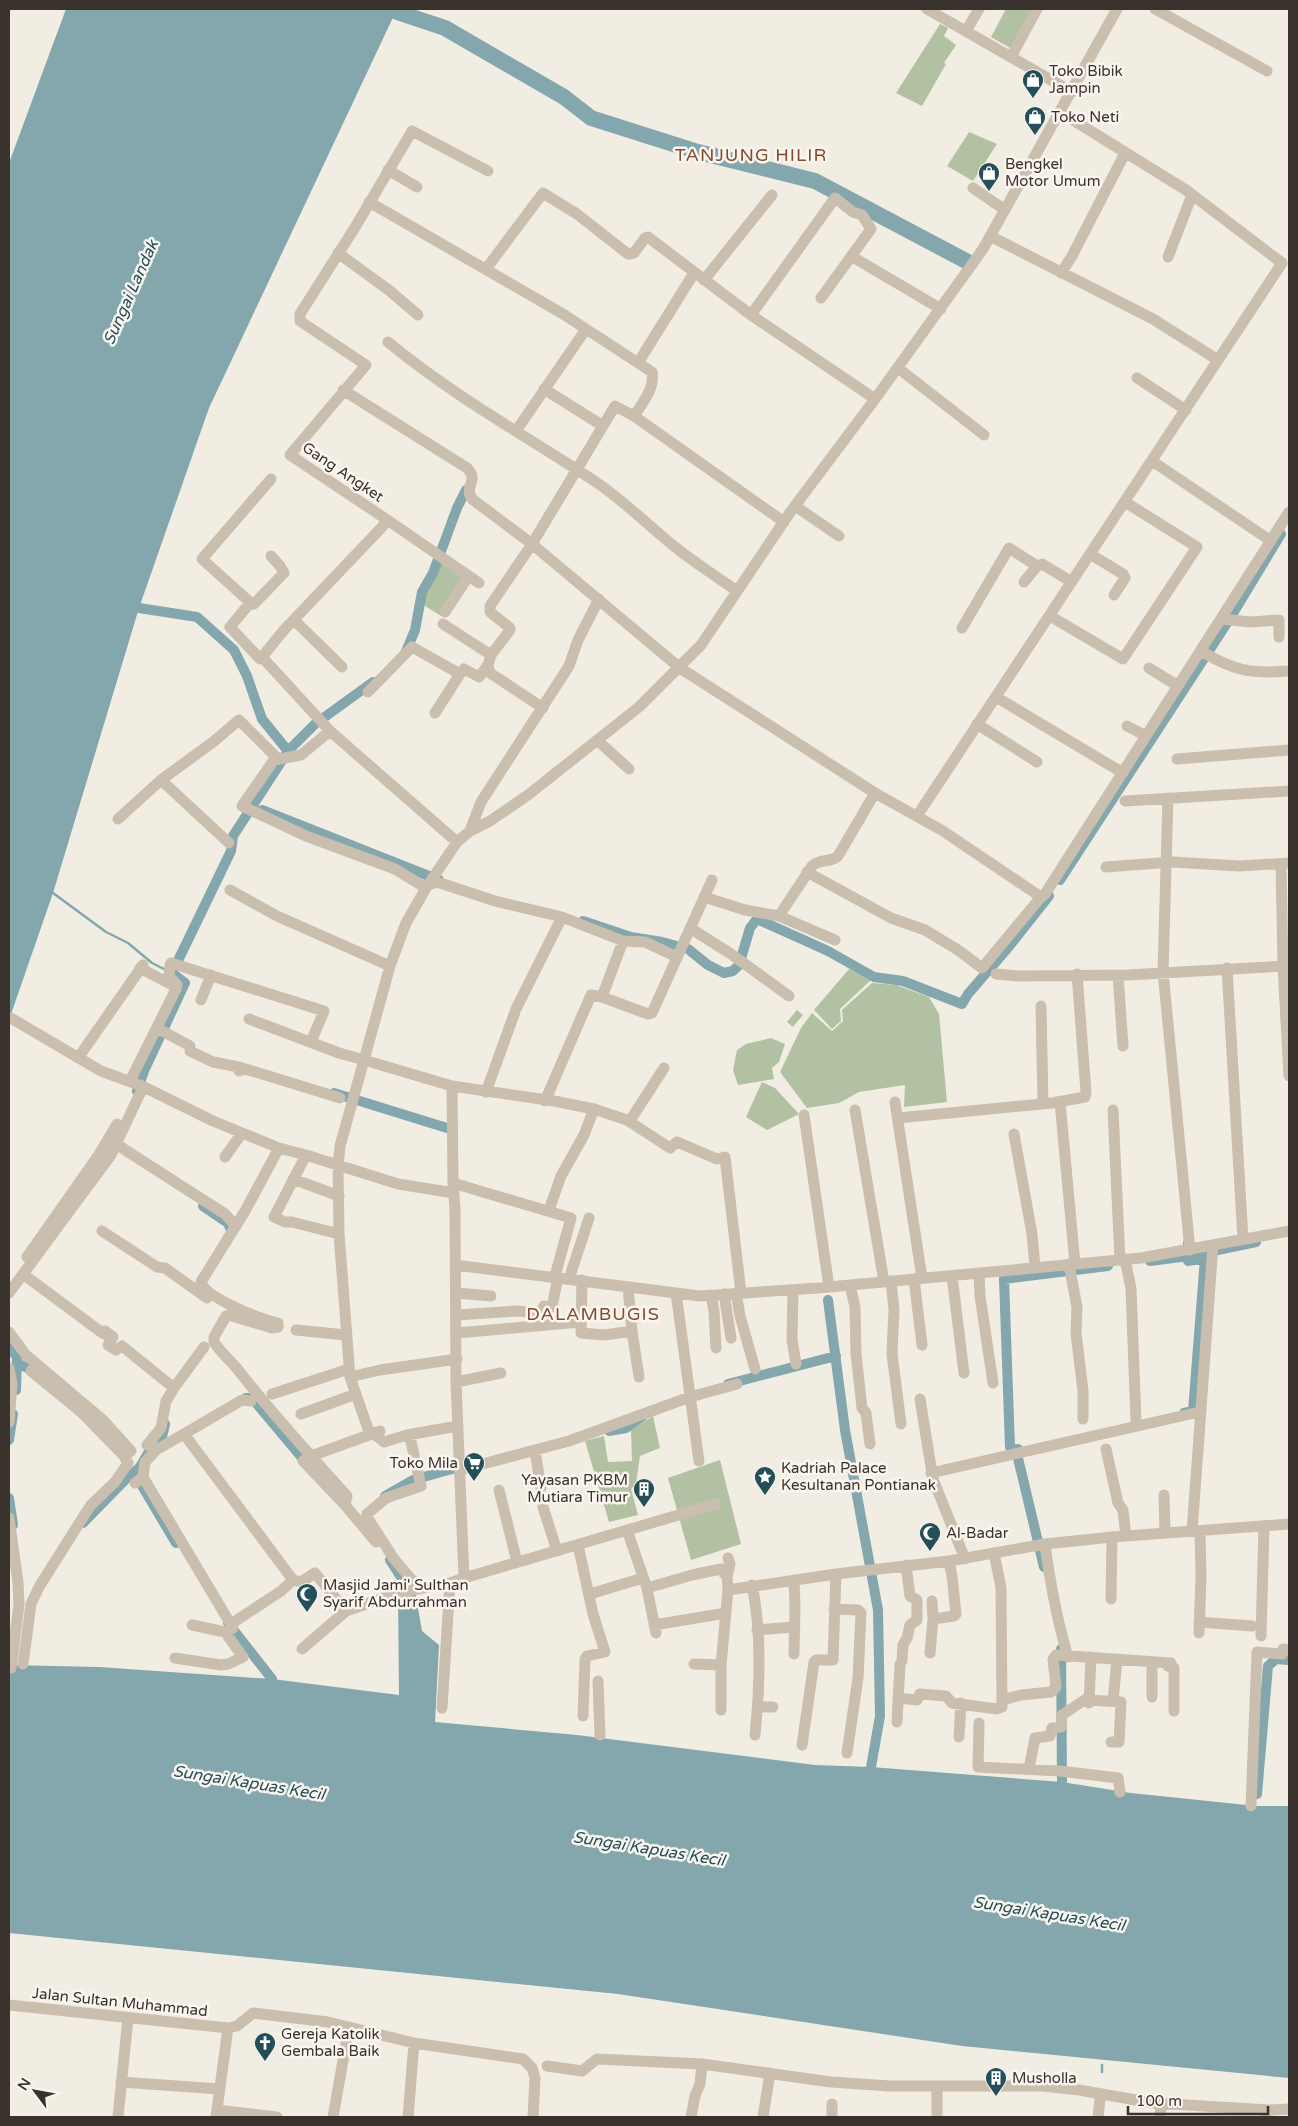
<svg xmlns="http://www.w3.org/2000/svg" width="1298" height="2126" font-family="'Varela Round',sans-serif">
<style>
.green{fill:#b3c1a3}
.water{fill:#83a7ad}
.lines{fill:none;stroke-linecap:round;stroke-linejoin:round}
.stream{stroke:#83a7ad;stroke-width:2.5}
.canal{stroke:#83a7ad;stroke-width:10}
.river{stroke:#83a7ad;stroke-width:16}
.minor{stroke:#cabeaf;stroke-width:11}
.labels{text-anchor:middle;stroke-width:5;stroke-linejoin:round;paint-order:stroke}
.poi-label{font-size:15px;fill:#3a322c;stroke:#faf6ef;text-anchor:start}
.street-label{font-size:15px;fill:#3a322c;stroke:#faf6ef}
.water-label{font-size:16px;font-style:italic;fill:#254f58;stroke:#faf6ef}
.quarter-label{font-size:18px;letter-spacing:1px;fill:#834a2b;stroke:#faf6ef}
</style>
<rect width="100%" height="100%" fill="#f2ede3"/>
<!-- green -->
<path class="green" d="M1006,9H1034L1012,49L991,37Z
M940,24L948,28L944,36L956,45L944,63L946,64L922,106L896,93Z
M969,132L997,144L973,181L947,166Z
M444,561L468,577L441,616L422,604C425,589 433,572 444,561Z
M849,969L871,980L840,1009L841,1021L832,1029L814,1010Z
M872,983L896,985L929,997L939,1014L947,1102L904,1107L905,1085L859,1092L839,1103L807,1108L780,1072L801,1028L812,1013L832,1031L843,1021L842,1010Z
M797,1010L803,1015L793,1027L787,1022Z
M771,1038L785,1044L779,1062L772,1068L774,1079L738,1085L733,1070L737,1050L746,1044Z
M762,1082L775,1088L799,1114L767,1130L746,1117Z
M653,1416L660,1448L640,1456L636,1484L631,1489L638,1515L609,1522L585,1441L604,1436L608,1462L632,1461L631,1430Z
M720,1460L741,1544L691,1560L668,1478Z"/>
<!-- water -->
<path class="water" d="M66,9H397L209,408L139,608L53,893L9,1020V163Z
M415,1591L422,1631L439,1645L435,1722L577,1735L815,1765L871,1767L1062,1782L1131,1793L1256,1806H1289V2078L962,2046L618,1994L9,1933V1665L99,1667L272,1679L399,1695L398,1593Z"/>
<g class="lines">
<!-- stream -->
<path class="stream" d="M53,893L106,932L128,943L152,963L166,970
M1102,2072V2065"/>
<!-- canal -->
<path class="canal" d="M139,608L197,617L234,650L247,676L262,719L288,751
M405,654L415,630L422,592L433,573L457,508L466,490
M262,810L439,880
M1060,880L1229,620L1281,534
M583,921L631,937L662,942L688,949L708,965L724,973L733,971L739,965L750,928L757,919L828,951L874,977L903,981L962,1004L968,994L1007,949L1049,896
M137,1091L144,1071L185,983L172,973L231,851L233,836L288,751L315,724L373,682
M334,1093L447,1128
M203,1206L228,1223L230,1228
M1150,1261L1189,1256L1256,1242
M828,1300L845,1430L878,1610L880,1716L871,1767
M9,1347L17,1357L16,1390
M17,1363L38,1373
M728,1384L836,1356
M246,1398H252L309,1466
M1184,1413L1193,1411L1205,1258L1188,1261V1243
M609,1431L626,1428L643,1416
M9,1440L13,1414
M1018,1449L1016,1450L1044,1567
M1016,1450L1010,1447L1004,1279L1108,1266
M135,1474L176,1543
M385,1496L413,1480L466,1465
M9,1498L13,1525
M83,1523L126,1479L140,1467L154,1443L161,1441L165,1424
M390,1560L410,1591
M228,1623L272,1679
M1061,1649L1062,1782
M1257,1794L1268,1666L1276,1659L1289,1660"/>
<!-- river -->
<path class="river" d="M397,12L445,28L564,97L591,118L698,152L815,181L968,262"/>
<!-- minor -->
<path class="minor" d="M927,9L1072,92
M1155,9L1267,71
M966,31L979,9
M1011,57L1037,9
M388,170L417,187
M973,188L1005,210
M369,202L563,314L652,372C655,389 643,402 634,416
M990,236L1153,319L1218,360
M338,253L390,291L418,315
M851,256L941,309
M1168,257L1192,195
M486,269L543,193L577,214L628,254L634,253L645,238L648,237L751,315L875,399
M1061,273L1072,256L1125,153
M704,280L772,195
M751,315L835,198L853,212L862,215L871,229L821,298
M388,342C452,395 526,436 596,482C624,501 648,525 675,547C695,563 716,576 737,591
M638,363L694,273
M898,368L984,435
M1137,378L1186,410
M544,389L603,426
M343,390L467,468C480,481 463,486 472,499L532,544L680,668L875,793L943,831L1041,897L1045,894L1289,512
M516,431L586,329
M1152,461L1271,541
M271,479L202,559L252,604H254L284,573L280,566L271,556
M795,506L839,536
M386,519L479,583
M1090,554L1123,574L1125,578L1114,595
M1024,582L1037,566L1042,564L1072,582
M250,603L230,627L260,659L262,657
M445,612L468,577
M1050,616L1123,659L1197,547L1125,502
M1221,619L1250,622L1279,620V637
M294,620L342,667
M443,624L491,655L488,665L490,673L543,708
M962,628L1009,548L1037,566
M1201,651C1234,671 1251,674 1289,671
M491,655L510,630V628L490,612V606L532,544L615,406L634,416L784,522
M1149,668L1178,686
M460,674L464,669L479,677L488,665
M368,692L412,647L460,674L435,713
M996,697L1123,773
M977,724L1037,762
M1127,726L1146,736
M330,731L301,755L274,760L242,806L306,836L395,869L426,888
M597,740L629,769
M1177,759L1289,750
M161,780L213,742L239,720L277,758
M1168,798L1163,972L1190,1250
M1125,801L1289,791
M917,816L1282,263L1186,190L1060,112
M118,819L161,780L229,843
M470,831L481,802L569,666L578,640L599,599
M457,842L330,731L262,657L284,630L383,526L386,519L290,455L366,365L300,321V314L354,229L412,131L488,171
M1281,864L1283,966L1289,1076
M1106,867L1173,862L1239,866L1289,863
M807,872L891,918L925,930L958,950L982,968L1041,897
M428,885L437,882L495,901L562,917L623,941L645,942L677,957
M230,890L277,916L390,966
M704,897L745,910L779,916L835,940
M779,916L812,866C821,858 831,863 838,856L875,793
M690,928L731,954L789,996
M171,963L324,1011L311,1042
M140,968L174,986
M1227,968L1243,1239
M996,974L1019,976L1128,975L1283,966
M1118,975L1123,1046
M602,997L623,941
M201,1000L211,975
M1041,1006L1043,1104
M9,1017L101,1071L142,1086L213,1121L279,1148L306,1155L398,1184L454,1193
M249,1019L339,1053L364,1060L340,1146L338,1166L339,1234L350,1377L368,1429L384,1442L407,1435L458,1426
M157,1028L190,1046V1051L213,1062L239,1067V1071
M78,1058L143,965
M239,1067L340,1098
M664,1068L631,1119L627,1120L594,1109L554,1101L452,1086L364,1060L390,966L406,923L426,888L457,842L470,831L490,821L528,795L639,707L701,645L791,511L875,399L983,249L1117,9
M130,1081L176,989L177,985L169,976L170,965
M486,1092L516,1009L562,917
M545,1101L591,995L602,997L648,1014L652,1013L712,880
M895,1102L922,1278
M1060,1102L1075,1264
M855,1110L884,1282
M1113,1110L1120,1260
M804,1115L829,1287
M898,1118L1052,1103L1085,1097L1086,1092L1077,974
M627,1120L670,1148L677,1142L717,1159L725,1157L741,1293
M1014,1134L1032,1234L1035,1267
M116,1144L225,1214L236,1226
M279,1148L245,1211L201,1282C207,1299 261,1319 278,1323V1327L272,1328L229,1315L226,1316L214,1337V1342C221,1353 231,1361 239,1371C273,1415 310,1455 347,1496L345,1505L303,1461L311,1456L380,1431
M306,1155L274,1217L285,1222H292L339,1234
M225,1157L242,1133
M293,1179L339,1196
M453,1183L571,1218L555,1276
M549,1210L561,1176L584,1135L594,1109
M102,1231L157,1267L165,1268L207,1298
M27,1257L98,1156L117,1124
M1125,1259L1131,1289L1136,1421
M1069,1264L1077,1307L1076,1333L1083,1391V1419
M455,1265L700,1296L818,1288L1141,1258L1289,1231
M979,1273L980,1296L993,1383
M23,1274L101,1332L104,1334L105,1331L113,1337L108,1345L116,1350L122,1346L174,1388L204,1347
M952,1276L964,1373
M569,1279L589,1218
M914,1279L922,1345
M582,1280L581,1333L605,1335L632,1331
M891,1281L894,1309L892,1354L901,1424
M850,1285L855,1307L856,1354L862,1408L866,1413L870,1444
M628,1287L632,1331L639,1377
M793,1290L792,1340L796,1364
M9,1293L111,1155L143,1087
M457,1293L491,1296
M676,1293L699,1461
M736,1293L740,1316L755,1369
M724,1294L731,1338
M711,1295L714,1311L716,1348
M456,1315L517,1311L541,1313L544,1306L552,1307L558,1277
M296,1330L346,1335
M9,1332L26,1355L103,1420L131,1451L124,1456
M457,1333L580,1322
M9,1368L12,1384L9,1422
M350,1377L380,1370L457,1359
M456,1382L501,1373
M272,1394L349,1369
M920,1399L933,1479L965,1559
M301,1414L356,1394
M184,1434L242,1400L251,1401
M413,1434L410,1437L421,1486L386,1498L367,1514V1517L394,1559L419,1588
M147,1445L161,1428L166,1401L174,1388
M1106,1449L1118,1503L1123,1510L1126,1536
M156,1450L184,1434L293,1580L281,1591L231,1624
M535,1451L541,1488
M460,1470L569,1441L690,1397L737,1384
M931,1473L1199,1412
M143,1477L233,1628L225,1632L192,1625
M135,1483L143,1477L145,1462L156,1450L152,1445
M499,1490L517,1562
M1164,1495L1165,1533
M345,1505L376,1542
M543,1507L557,1551
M9,1518L18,1582L19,1604L11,1668
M627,1530L647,1588L656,1633
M1192,1532L1213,1245
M1045,1544C1050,1582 1057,1620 1068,1657
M578,1545L593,1614L605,1652L587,1656L585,1659L583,1716
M727,1577L730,1564L728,1558
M464,1578L716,1504
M293,1580L301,1582L315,1573L346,1611
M752,1585C762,1633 760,1686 755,1735
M647,1588L692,1575L721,1569L727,1577L728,1590L721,1665V1710
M728,1590L836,1574L949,1561L1045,1544L1112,1537L1289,1524
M590,1594L643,1578
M1111,1599L1112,1537
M834,1609L858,1610L861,1613L858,1678L847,1753
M933,1619L954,1616L956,1614L952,1576L949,1561
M1199,1622L1252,1626
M654,1625L726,1613
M757,1630L795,1627
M1199,1633L1201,1576L1200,1531
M1261,1636L1264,1526
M302,1649L346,1611L401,1592L450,1583L464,1578L456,1382L455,1209L453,1183L452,1086
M930,1653L933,1619L932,1601
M794,1654L795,1606L794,1580
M175,1658L221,1665L228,1664L243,1657L225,1632
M1168,1663V1666L1174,1668V1711
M23,1664L31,1604L39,1587L85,1514L91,1505L115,1482L128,1463L124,1456L81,1412L31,1371L38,1365
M694,1664L721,1665
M598,1681L600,1735
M1152,1697V1662
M898,1698L917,1700L920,1694L946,1696L952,1703L997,1709L1002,1707L1001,1588L994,1553
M1002,1700L1021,1695L1051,1692L1056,1687L1053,1659L1056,1655L1171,1663
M1089,1700L1121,1702L1119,1742H1111
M1113,1701L1117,1659
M1089,1703L1091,1657
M758,1707H773
M442,1708L450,1583
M897,1722L900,1664L902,1661L903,1645L907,1638L910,1625L917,1620V1600L910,1596L906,1565
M979,1723L978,1767L1060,1771L1118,1778L1120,1792
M959,1737L961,1703
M802,1745L814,1662L816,1660H833L836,1574
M1029,1769L1035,1738L1050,1736L1052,1728L1061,1727L1062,1715L1089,1697
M1251,1806L1257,1652L1282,1654L1283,1649L1289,1650
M9,2005L228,2028L237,2026L253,2013L328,2022L414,2043L523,2059L532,2068L535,2078L533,2117
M547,2066L582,2071L597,2059L702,2064L831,2082L890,2086H1043L1079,2090L1153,2103L1270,2110
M121,2082L219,2089
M217,2110L277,2117
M1266,2116L1270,2110L1289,2109
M118,2117L128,2018
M216,2117L228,2028
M333,2117L349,2027
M408,2117L414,2043
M691,2117L695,2096L700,2084L702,2064
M763,2117L770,2073
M832,2117V2104
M937,2117V2087
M1098,2117L1100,2099
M1160,2117L1161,2104"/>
</g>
<!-- icons -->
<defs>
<g id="shop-pin" transform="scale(1.125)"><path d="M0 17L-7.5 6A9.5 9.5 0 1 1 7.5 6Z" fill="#254f58" stroke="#faf6ef"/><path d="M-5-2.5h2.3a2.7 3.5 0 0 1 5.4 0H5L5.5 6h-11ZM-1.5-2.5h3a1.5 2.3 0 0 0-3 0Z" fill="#fff"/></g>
<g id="supermarket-pin" transform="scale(1.125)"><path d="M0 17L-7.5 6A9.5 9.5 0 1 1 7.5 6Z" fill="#254f58" stroke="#faf6ef"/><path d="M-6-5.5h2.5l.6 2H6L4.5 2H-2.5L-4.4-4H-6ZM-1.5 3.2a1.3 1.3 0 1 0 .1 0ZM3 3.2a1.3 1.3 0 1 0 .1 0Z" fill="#fff"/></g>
<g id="sight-pin" transform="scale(1.125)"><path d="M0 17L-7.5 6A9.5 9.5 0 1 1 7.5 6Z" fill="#254f58" stroke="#faf6ef"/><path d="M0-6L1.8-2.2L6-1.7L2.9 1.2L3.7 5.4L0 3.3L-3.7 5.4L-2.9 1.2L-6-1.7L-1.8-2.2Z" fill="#fff"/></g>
<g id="building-pin" transform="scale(1.125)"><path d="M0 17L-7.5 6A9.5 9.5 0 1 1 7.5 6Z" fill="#254f58" stroke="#faf6ef"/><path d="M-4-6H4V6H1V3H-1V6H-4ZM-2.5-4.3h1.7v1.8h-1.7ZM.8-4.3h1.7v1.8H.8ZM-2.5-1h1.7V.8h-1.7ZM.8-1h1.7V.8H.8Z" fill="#fff"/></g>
<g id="mosque-pin" transform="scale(1.125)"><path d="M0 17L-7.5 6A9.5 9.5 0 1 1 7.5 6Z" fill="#254f58" stroke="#faf6ef"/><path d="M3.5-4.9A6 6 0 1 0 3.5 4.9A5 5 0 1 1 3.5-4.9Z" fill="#fff"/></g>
<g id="church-pin" transform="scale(1.125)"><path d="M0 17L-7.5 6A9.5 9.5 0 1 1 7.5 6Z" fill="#254f58" stroke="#faf6ef"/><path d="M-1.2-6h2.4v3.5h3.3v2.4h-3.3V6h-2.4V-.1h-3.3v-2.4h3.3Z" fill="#fff"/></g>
</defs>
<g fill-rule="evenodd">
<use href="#shop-pin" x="1033" y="80"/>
<use href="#shop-pin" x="1035" y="117"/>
<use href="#shop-pin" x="989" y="173"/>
<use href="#supermarket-pin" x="474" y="1463"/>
<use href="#sight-pin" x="765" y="1477"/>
<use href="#building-pin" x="644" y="1489"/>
<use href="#mosque-pin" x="930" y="1533"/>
<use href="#mosque-pin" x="307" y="1594"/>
<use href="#church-pin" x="265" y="2043"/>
<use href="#building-pin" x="996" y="2078"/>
</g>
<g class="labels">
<!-- poi labels -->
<g class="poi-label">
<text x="1049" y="76">Toko Bibik<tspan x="1049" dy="17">Jampin</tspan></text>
<text x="1051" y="122">Toko Neti</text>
<text x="1005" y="169">Bengkel<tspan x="1005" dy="17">Motor Umum</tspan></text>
<text x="458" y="1468" text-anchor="end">Toko Mila</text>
<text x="781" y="1473">Kadriah Palace<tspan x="781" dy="17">Kesultanan Pontianak</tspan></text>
<text x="628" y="1485" text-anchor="end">Yayasan PKBM<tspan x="628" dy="17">Mutiara Timur</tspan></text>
<text x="946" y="1538">Al-Badar</text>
<text x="323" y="1590">Masjid Jami' Sulthan<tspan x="323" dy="17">Syarif Abdurrahman</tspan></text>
<text x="281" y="2039">Gereja Katolik<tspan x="281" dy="17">Gembala Baik</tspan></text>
<text x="1012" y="2083">Musholla</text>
</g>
<!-- street labels -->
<g class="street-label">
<text transform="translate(343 472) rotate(34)" y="5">Gang Angket</text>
<text transform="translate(120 2002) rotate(6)" y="5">Jalan Sultan Muhammad</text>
</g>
<!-- water labels -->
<g class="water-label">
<text transform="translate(130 292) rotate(-66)" y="6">Sungai Landak</text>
<text transform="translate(249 1782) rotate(9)" y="6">Sungai Kapuas Kecil</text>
<text transform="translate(649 1848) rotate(9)" y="6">Sungai Kapuas Kecil</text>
<text transform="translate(1049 1913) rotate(9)" y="6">Sungai Kapuas Kecil</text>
</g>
<!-- quarter labels -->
<g class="quarter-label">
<text x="751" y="161">TANJUNG HILIR</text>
<text x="593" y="1320">DALAMBUGIS</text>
</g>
</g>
<!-- border -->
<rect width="1298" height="2126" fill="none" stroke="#3a322c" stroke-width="20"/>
<!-- north arrow -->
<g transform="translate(35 2091) rotate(302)" stroke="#faf6ef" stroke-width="4" paint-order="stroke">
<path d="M0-4L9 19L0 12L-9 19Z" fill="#3a322c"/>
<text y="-8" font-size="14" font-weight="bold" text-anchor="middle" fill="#3a322c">N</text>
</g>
<!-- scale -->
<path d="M1128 2106v8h140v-8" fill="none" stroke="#3a322c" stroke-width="2.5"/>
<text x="1136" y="2106" font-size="15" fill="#3a322c" stroke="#faf6ef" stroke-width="4" paint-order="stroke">100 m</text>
</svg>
